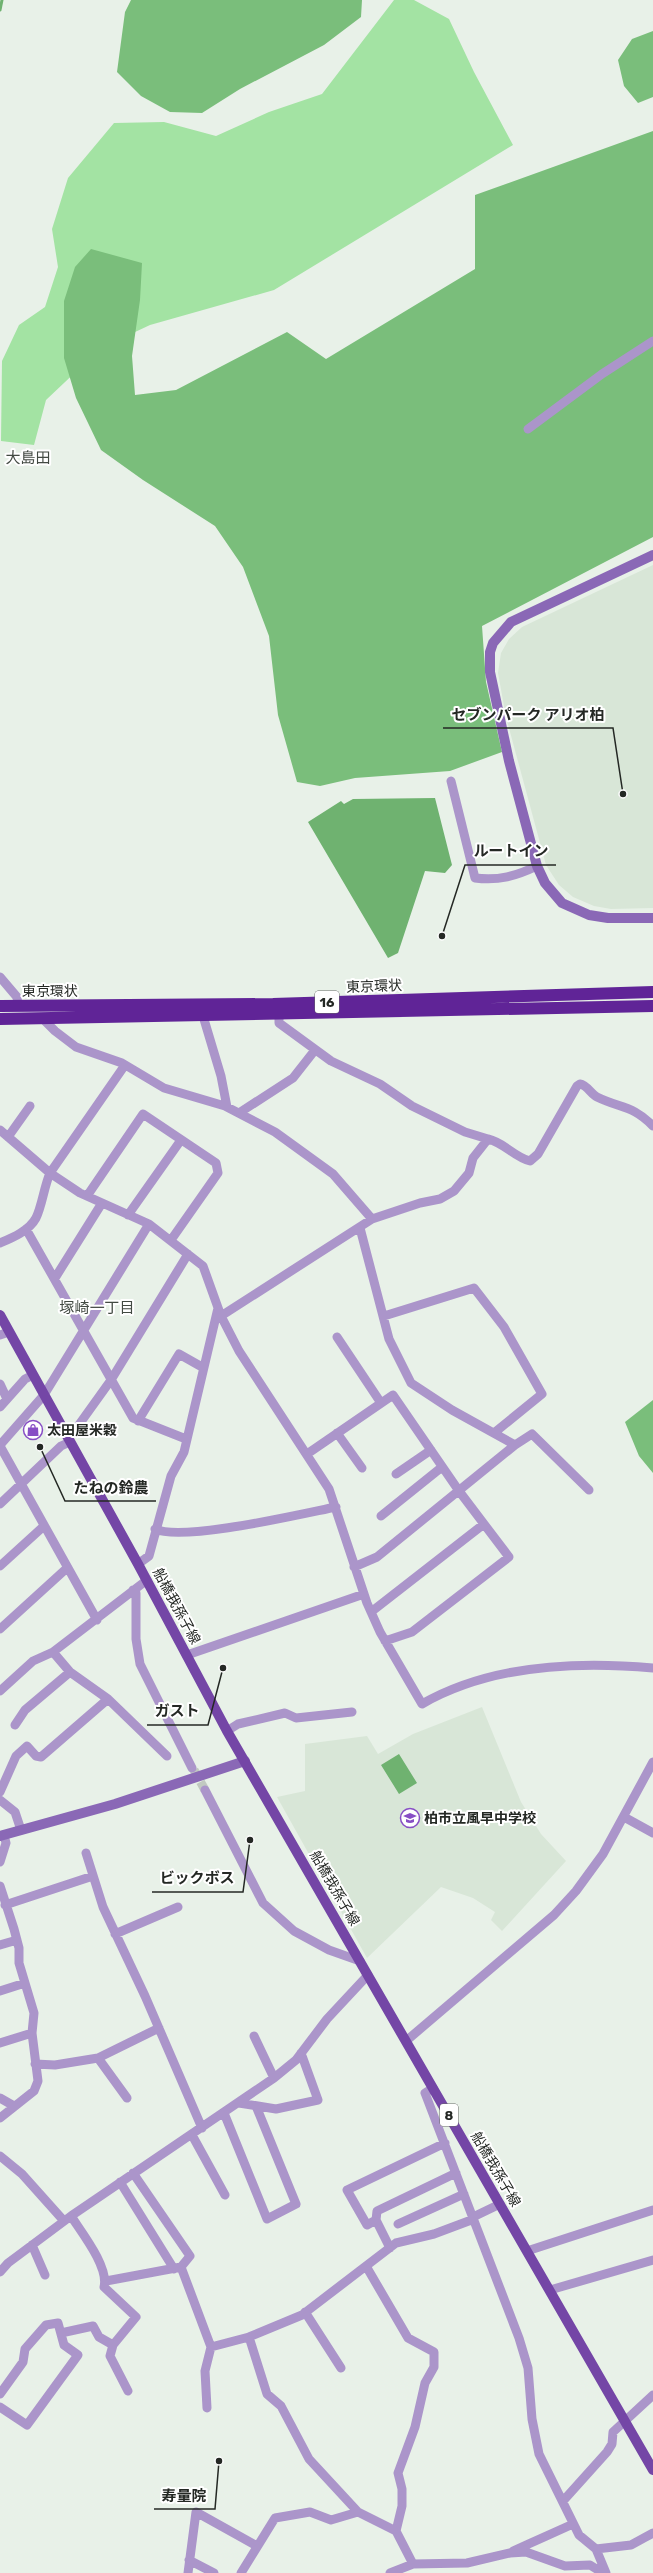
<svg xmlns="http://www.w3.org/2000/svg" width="653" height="2573" font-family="Rubik,'Noto Sans JP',sans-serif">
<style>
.built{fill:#d8e6d7}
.green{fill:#a3e3a3}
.forest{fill:#7abe7b}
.water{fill:#6fb270}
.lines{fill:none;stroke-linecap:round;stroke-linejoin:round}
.stream{stroke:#6fb270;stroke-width:3}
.street-tunnel{stroke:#c1c9c1;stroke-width:9;stroke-dasharray:9 4.5;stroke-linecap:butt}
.street{stroke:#ab95ca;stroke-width:9}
.secondary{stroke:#8a68b6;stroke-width:10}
.primary{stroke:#7446a6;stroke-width:10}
.highway{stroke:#602497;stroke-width:12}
.labels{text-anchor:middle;stroke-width:4;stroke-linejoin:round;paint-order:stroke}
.shield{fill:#fff;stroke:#666866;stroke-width:1}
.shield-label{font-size:13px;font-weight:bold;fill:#242824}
.street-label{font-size:14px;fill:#242824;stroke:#fff}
.poi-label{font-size:14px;font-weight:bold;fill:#242824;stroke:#fff;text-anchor:start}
.neighbourhood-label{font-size:15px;fill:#434a43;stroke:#fff}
.leader{fill:none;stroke:#242824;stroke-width:1.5}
.callout-dot{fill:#242824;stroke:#fff;stroke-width:1.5}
.callout-label{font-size:15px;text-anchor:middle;font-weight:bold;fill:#242824;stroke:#fff;stroke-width:4;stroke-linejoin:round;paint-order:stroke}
</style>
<rect width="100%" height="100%" fill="#e8f1e8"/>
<!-- built -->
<path class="built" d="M653,565V908L611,909L594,906L573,897L559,885L546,865L506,717L498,673L501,653L509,639L522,627Z
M482,1707L521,1802L541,1834L566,1861L502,1931L491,1920L495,1912L473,1898L441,1887L367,1958L277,1797L305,1791V1744L367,1736L378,1754L413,1734Z"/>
<!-- green -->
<path class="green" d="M394,0H414L449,19L474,72L513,145L274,290L150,325L101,348L46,400L34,445L1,441L2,361L19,325L45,307L58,267L52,229L68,178L114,123L164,122L216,136L269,112L322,94Z"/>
<!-- forest -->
<path class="forest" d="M131,0H362L361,17L324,45L240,89L202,113L170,112L141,96L117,72L125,12Z
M653,31V97L638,103L624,86L618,60L632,39Z
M653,131V537L482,626L486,682L502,752L450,771L355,778L320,786L297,782L278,715L269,636L243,567L215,526L143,480L101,450L76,398L64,358V301L75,267L91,249L142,263L140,300L132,356L135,395L176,390L287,332L326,359L475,269V195Z
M653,1400V1473L639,1456L625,1422Z"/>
<!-- water -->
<path class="water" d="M435,798L452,865L445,873L425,871L398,953L388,958L308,822L341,801L344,804L353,799Z
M399,1754L417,1783L399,1794L381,1765Z"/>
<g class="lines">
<!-- stream -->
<path class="stream" d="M0,10L2,0"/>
<!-- street-tunnel -->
<path class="street-tunnel" d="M194,1770L205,1790"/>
<!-- street -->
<path class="street" d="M528,429L602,374L653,341
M451,781L475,878C499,881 516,876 537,866
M0,977L17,997L18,1006
M279,1013V1023L331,1061L380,1084L412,1106L465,1132L488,1139
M203,1016L221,1076L227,1107
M42,1018L55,1031L76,1047L122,1063L164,1088L225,1106L275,1132L333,1174L372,1219
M239,1113L293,1078L315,1050
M0,1130L50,1173L80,1193L149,1224L203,1266L221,1316L239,1351L329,1489L367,1603L380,1632L422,1704C490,1665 577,1661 653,1668
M8,1137L30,1106
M87,1196L143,1114L216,1163L218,1173L171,1240
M128,1215L181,1140
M360,1228L389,1339L411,1383L452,1410L515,1445
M26,1229L133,1418L186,1439
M0,1243C12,1238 29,1231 36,1218C42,1206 44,1187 50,1173L125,1065
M55,1278L102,1203
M221,1316L372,1219L420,1203L440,1199L454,1191L469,1173L473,1158L488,1139C505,1143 514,1157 530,1161L538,1154L577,1086L580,1084C587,1085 591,1094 597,1097C622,1109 632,1105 653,1126
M384,1316L474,1288L504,1327L542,1394L494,1433
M0,1335L9,1332
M337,1337L381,1403
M0,1384L7,1399
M0,1407L25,1379L33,1375
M138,1421L179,1354L202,1367
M65,1432L78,1426L111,1380L188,1254
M337,1433L362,1468
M0,1445L44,1395L149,1224
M0,1446L97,1620
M307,1454L393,1395L459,1491L509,1557L412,1632L385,1641
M396,1474L431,1450
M0,1504L61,1446L70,1442
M381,1516L442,1467
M155,1529C182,1542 301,1514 336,1507
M138,1564L149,1556L171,1476L184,1452L218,1308
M0,1566L44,1526
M354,1567L377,1557L515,1445L532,1434L589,1490
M133,1590L136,1593V1639L140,1664L192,1768
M371,1612L484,1524
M0,1629L67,1568
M53,1652L70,1672L108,1699L167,1756
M187,1655L364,1594
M0,1691L33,1661L53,1652L147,1580
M15,1725L25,1710L70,1672
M227,1731L238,1724L285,1713L296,1718L352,1712
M205,1790L263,1903L294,1931L329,1950L360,1961
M0,1792L16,1756L27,1746L36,1756L41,1757L108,1699
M0,1800L15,1812L21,1830
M624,1817L653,1833
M86,1853L103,1907L145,1996L202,2128
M0,1862L6,1843L4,1835
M0,1886L14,1929L19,1948V1963L34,2013L32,2033L38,2081L34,2091L0,2118
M5,1905L93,1876
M115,1934L178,1907
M0,1945L17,1940
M0,1991L25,1983
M254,2036L274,2078
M406,2041L554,1915L576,1891L603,1854L653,1762
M0,2043L32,2033
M98,2058L127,2098
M35,2064L55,2065L98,2058L159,2028
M433,2088L425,2093L519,2338L528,2368L532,2419L539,2454L579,2535L596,2549L606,2573
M0,2098L14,2106
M239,2103L276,2109L318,2100L301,2053
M224,2113L267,2219L296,2204L256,2106
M192,2135L225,2195
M0,2156L22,2174L64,2221
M133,2173L190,2256L181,2267
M120,2182L174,2269
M71,2216C82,2233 109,2267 104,2287L136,2317L113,2345L110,2356L128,2391
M473,2217L500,2204
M376,2220L377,2211L456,2173
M398,2224L464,2194
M32,2245L45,2275
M390,2248L376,2220L367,2225L347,2190L445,2143
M527,2251L653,2210
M366,2266L408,2338L434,2352V2367L425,2383L415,2427L398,2473L402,2489V2506L396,2531
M0,2272L8,2263L71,2216L274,2078L296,2060L327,2019L368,1975
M106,2281L181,2267L211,2347L205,2371L207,2408
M550,2290L653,2260
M305,2312L341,2368
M61,2333L93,2326L99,2337L113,2345
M249,2337L267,2394L281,2406L309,2459L358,2512L396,2531L413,2564
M211,2347L249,2337L302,2315L396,2243L434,2234L474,2219
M0,2394L23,2362L25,2349L46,2325L58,2323L64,2345L78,2355L27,2425L0,2407
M563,2501L607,2452L612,2444L613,2432L653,2395
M596,2549L631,2545L653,2533
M513,2551L573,2524
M189,2560L214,2573
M188,2573L196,2512L257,2546
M241,2573L275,2518L310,2512L331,2520L358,2512
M390,2573L413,2564L467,2563L510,2553L526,2552L565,2566L590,2565L603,2573"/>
<!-- secondary -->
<path class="secondary" d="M653,555L511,622L493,643L490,652V672L509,761L537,866L545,883L562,903L589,915L608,918H653
M0,1836L115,1804L245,1761"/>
<!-- primary -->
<path class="primary" d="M0,1315L138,1564L227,1731L653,2470"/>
<!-- highway -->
<path class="highway" d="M0,1006L273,1004L653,992
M0,1019L653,1006"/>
</g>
<!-- icons -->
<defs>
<g id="shop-ring" transform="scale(1)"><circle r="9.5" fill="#fff" stroke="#874ec5" stroke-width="1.5"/><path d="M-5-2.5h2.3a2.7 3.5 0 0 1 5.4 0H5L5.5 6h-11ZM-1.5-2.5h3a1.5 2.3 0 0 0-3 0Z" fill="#874ec5"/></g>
<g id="school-ring" transform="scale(1)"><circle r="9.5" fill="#fff" stroke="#874ec5" stroke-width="1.5"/><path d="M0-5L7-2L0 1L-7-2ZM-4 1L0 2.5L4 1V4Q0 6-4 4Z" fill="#874ec5"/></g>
</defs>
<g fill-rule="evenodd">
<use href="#shop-ring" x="33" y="1430"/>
<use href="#school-ring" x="410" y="1818"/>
</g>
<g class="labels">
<!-- shield labels -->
<g class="shield">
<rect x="315" y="991" width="24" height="22" rx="3"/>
<rect x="440" y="2104" width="18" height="22" rx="3"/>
</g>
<g class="shield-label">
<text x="327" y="1007">16</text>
<text x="449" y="2120">8</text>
</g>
<!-- street labels -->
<g class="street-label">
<text transform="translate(374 986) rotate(-2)" y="5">東京環状</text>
<text x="50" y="996">東京環状</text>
<text transform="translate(177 1606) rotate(62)" y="5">船橋我孫子線</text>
<text transform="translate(335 1888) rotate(60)" y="5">船橋我孫子線</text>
<text transform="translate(496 2169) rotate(60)" y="5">船橋我孫子線</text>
</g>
<!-- poi labels -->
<g class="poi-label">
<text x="47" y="1435">太田屋米穀</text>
<text x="424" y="1823">柏市立風早中学校</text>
</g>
<!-- neighbourhood labels -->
<g class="neighbourhood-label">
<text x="28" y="463">大島田</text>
<text x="97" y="1313">塚崎一丁目</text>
</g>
</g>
<!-- callouts -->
<path class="leader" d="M623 794L613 728H443M442 936L465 865H556M40 1447L65 1501H156M223 1668L208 1725H147M250 1840L243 1892H152M219 2461L215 2509H154"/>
<g class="callout-dot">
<circle cx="623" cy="794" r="4"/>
<circle cx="442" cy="936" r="4"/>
<circle cx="40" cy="1447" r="4"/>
<circle cx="223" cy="1668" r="4"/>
<circle cx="250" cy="1840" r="4"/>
<circle cx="219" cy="2461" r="4"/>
</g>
<g class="callout-label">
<text x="528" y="720">セブンパーク アリオ柏</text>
<text x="511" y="856">ルートイン</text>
<text x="111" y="1493">たねの鈴農</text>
<text x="177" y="1716">ガスト</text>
<text x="197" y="1883">ビックボス</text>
<text x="184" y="2501">寿量院</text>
</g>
</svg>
